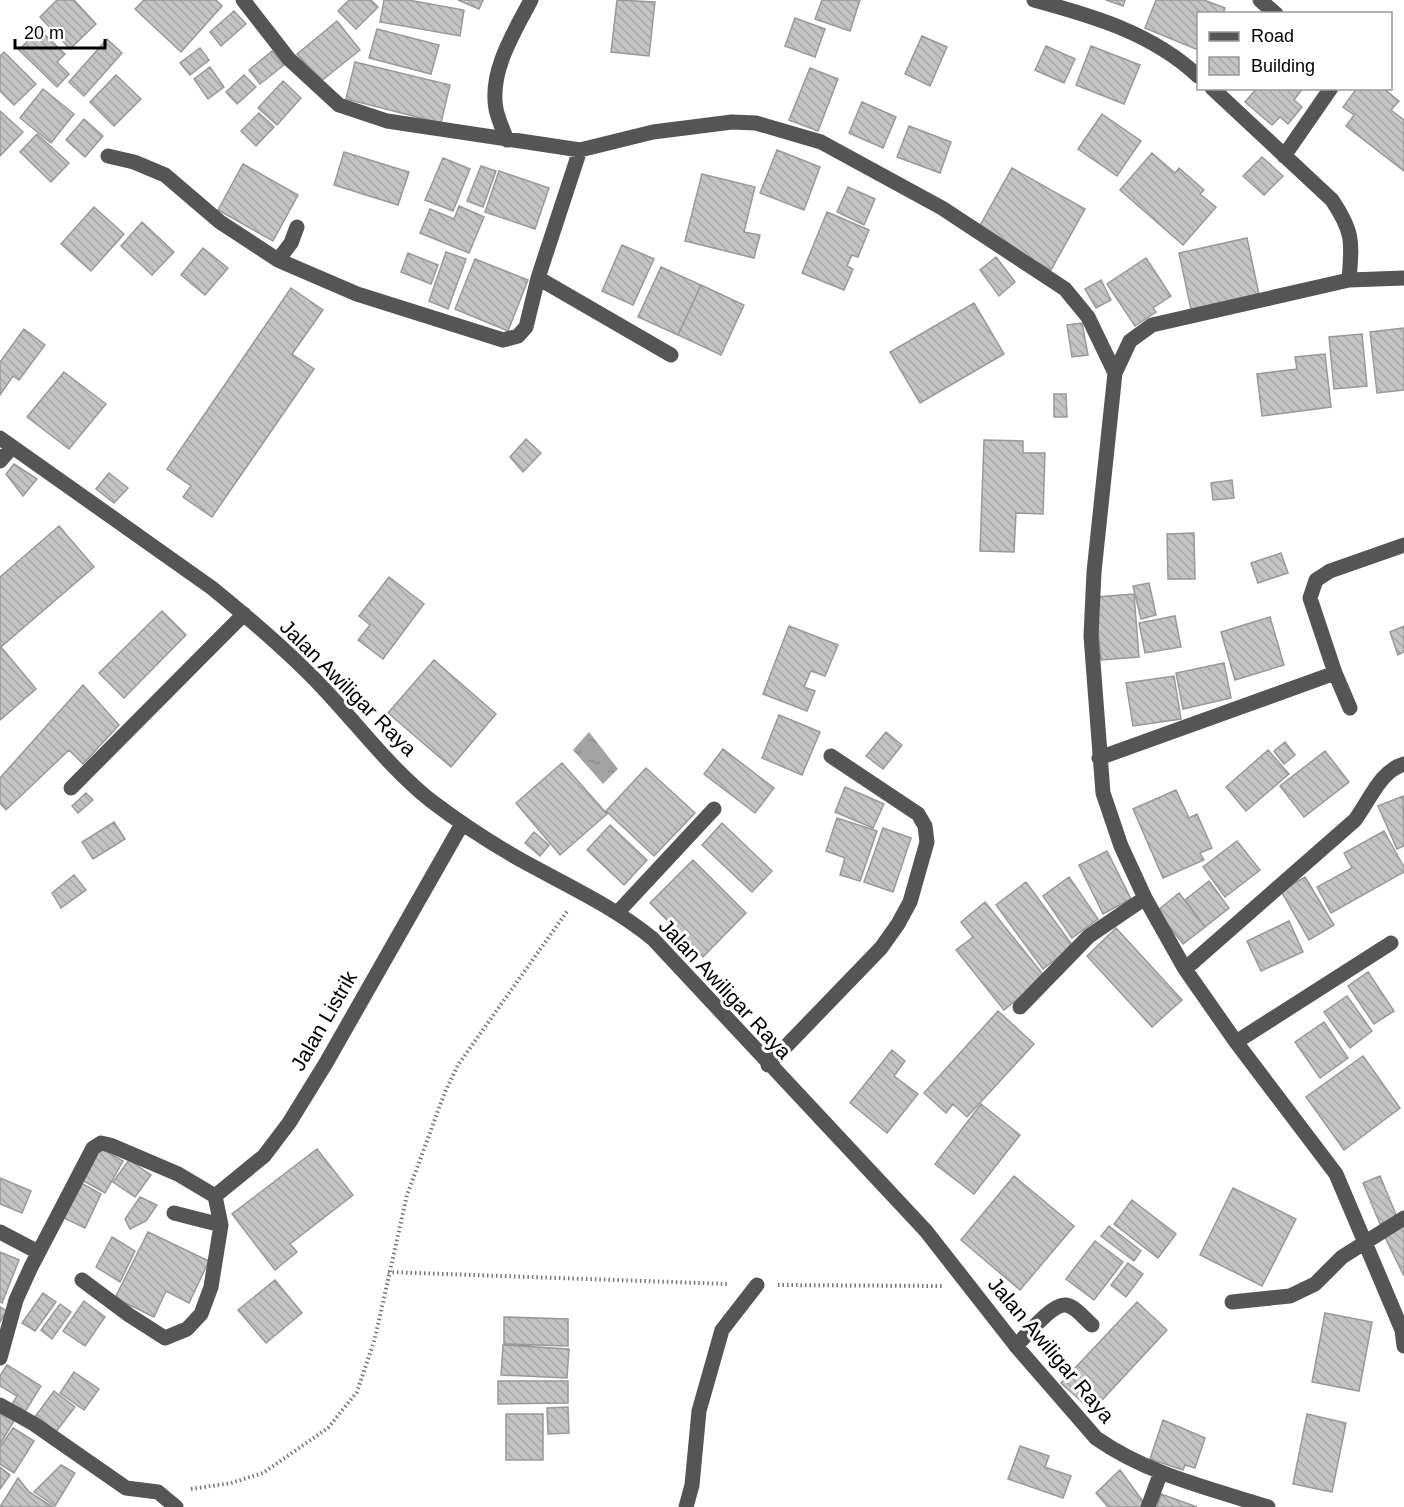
<svg xmlns="http://www.w3.org/2000/svg" width="1404" height="1507" font-family="Arial,sans-serif">
<style>
.water{fill:url(#water-ripples)}
.building{fill:url(#building-back-hatch);stroke:#999;stroke-width:1.5}
.lines{fill:none;stroke-linecap:round;stroke-linejoin:round}
.path{stroke:#777;stroke-width:4;stroke-dasharray:1.5 3;stroke-linecap:butt}
.minor{stroke:#555;stroke-width:15}
.labels{text-anchor:middle;stroke-width:6;stroke-linejoin:round;paint-order:stroke}
.street-label{font-size:21px;fill:#000;stroke:#fff}
</style>
<defs>
<pattern id="water-ripples" width="26" height="14" patternUnits="userSpaceOnUse" patternTransform="scale(1.5)"><rect width="26" height="14" fill="#a3a3a3"/><path d="M2 4q2-2 4 0t4 0M15 11q2-2 4 0t4 0" fill="none" stroke="#8b8b8b"/></pattern>
<pattern id="building-back-hatch" width="6" height="6" patternUnits="userSpaceOnUse" patternTransform="scale(1.5)"><rect width="6" height="6" fill="#c4c4c4"/><path d="M-1 5l2 2M0 0l6 6M5-1l2 2" fill="none" stroke="#a7a7a7"/></pattern>
</defs>
<rect width="100%" height="100%" fill="#fff"/>
<!-- water -->
<path class="water" d="M589,732L618,769L603,784L573,750Z"/>
<!-- building -->
<path class="building" d="M57,0H74L96,24L70,49L40,17Z
M144,0H216L222,6L181,52L135,9Z
M349,0H371L378,7L356,29L338,11Z
M384,0H408L464,10L460,36L380,22Z
M458,0H483L479,9Z
M617,0L655,2L649,56L611,52Z
M822,0H860L850,31L815,19Z
M1106,0H1125L1123,6Z
M1156,0H1204L1225,8L1223,14H1198V50L1145,28Z
M234,11L246,24L221,46L210,32Z
M795,18L825,29L815,57L785,46Z
M337,21L360,50L320,82L297,54Z
M39,29L65,54L57,62L69,74L57,87L19,50Z
M377,29L439,45L431,74L369,58Z
M922,36L947,47L930,86L905,74Z
M107,39L122,53L84,96L69,82Z
M1046,46L1075,59L1064,83L1035,70Z
M1091,46L1140,65L1124,104L1076,85Z
M200,48L209,60L190,75L180,63Z
M272,51L284,65L260,84L249,70Z
M4,52L36,84L14,105L0,91V56Z
M355,62L450,85L441,123L346,99Z
M210,67L224,87L208,99L194,79Z
M810,68L838,79L818,131L789,120Z
M116,75L141,99L114,126L90,102Z
M244,75L256,87L237,104L226,92Z
M283,81L301,98L277,125L258,108Z
M1257,88H1303L1294,100L1302,107L1288,124L1280,117L1272,125L1245,102Z
M1357,88H1383L1399,101L1391,110L1404,120V171L1346,126L1354,115L1343,107Z
M43,89L74,114L51,143L20,118Z
M862,102L896,117L883,148L849,133Z
M0,111L23,132L0,156Z
M259,113L274,127L256,146L241,131Z
M1102,114L1141,141L1117,176L1078,149Z
M84,119L103,136L85,157L66,140Z
M909,126L951,142L940,173L897,157Z
M37,134L69,163L51,182L20,152Z
M777,150L820,167L804,210L760,193Z
M344,152L409,172L398,205L334,185Z
M1152,153L1175,173L1179,168L1204,190L1200,194L1216,207L1183,245L1120,190Z
M1262,157L1283,176L1264,195L1243,176Z
M443,158L470,169L453,211L425,200Z
M243,164L298,195L273,241L218,210Z
M481,166L496,171L483,207L467,201Z
M1012,168L1085,209L1051,270L978,229Z
M499,171L549,188L535,229L485,212Z
M702,174L755,187L744,232L760,235L754,258L685,241Z
M848,187L875,199L864,225L837,212Z
M459,206L484,217L469,253L420,233L430,209L454,219Z
M94,207L124,234L91,271L61,244Z
M827,212L869,230L858,257L852,255L847,266L853,269L844,290L802,273Z
M142,222L174,252L152,275L121,246Z
M1247,238L1260,299L1192,314L1179,253Z
M622,245L654,259L633,305L602,291Z
M203,248L228,268L205,295L181,275Z
M446,252L466,259L448,309L429,301Z
M408,253L438,265L431,284L401,272Z
M996,257L1015,282L999,296L980,270Z
M1146,258L1171,296L1153,308L1156,312L1135,326L1107,284Z
M475,259L528,280L508,331L455,309Z
M661,267L701,285L678,335L638,317Z
M1101,280L1111,300L1096,308L1085,289Z
M701,285L744,305L721,355L678,335Z
M291,288L323,310L292,354L314,369L212,517L183,497L191,486L167,469Z
M974,303L1004,354L920,403L890,352Z
M1082,323L1088,355L1072,357L1067,325Z
M1404,328V390L1377,393L1370,332Z
M24,329L45,345L19,380L13,376L0,395V362Z
M1362,334L1367,386L1334,389L1329,337Z
M1325,354L1331,407L1262,416L1257,374L1297,369L1295,357Z
M64,372L106,404L69,449L27,417Z
M1054,394H1066L1067,417H1054Z
M526,439L541,453L523,472L510,457Z
M984,440L1023,441V453H1045L1043,514L1016,513L1014,552L980,551Z
M14,464L37,479L23,496L6,474Z
M109,473L128,488L114,503L96,489Z
M1232,480L1234,498L1213,500L1211,483Z
M59,526L94,567L1,647L36,689L0,720V577Z
M1194,533L1195,579H1168L1167,534Z
M1281,553L1288,573L1258,583L1251,563Z
M389,577L424,604L383,659L358,640L370,625L359,616Z
M1149,583L1156,615L1141,619L1133,586Z
M1134,594L1139,657L1101,660L1095,597Z
M162,611L186,635L124,698L99,673Z
M1175,616L1181,647L1145,653L1139,623Z
M1270,617L1284,665L1235,680L1221,632Z
M789,626L838,645L825,676L811,671L804,687L815,691L807,711L763,694Z
M1404,626V652L1398,655L1390,632Z
M434,660L496,714L451,767L388,713Z
M1224,663L1231,698L1183,709L1176,673Z
M1174,676L1181,719L1133,726L1126,683Z
M83,685L119,725L83,764L69,750L6,810L0,803V778Z
M779,715L820,732L802,775L762,758Z
M886,732L902,745L883,769L866,756Z
M1285,742L1295,755L1284,764L1274,751Z
M723,749L774,788L755,813L704,774Z
M1268,750L1289,774L1246,811L1226,787Z
M1325,751L1349,782L1304,817L1280,786Z
M562,763L607,814L560,855L516,803Z
M646,768L695,813L654,856L606,811Z
M845,787L884,804L873,828L835,812Z
M1176,790L1189,818L1197,814L1212,848L1200,853L1204,860L1163,878L1133,809Z
M86,793L93,800L78,813L72,806Z
M1403,796L1404,846L1397,849L1378,806Z
M837,818L877,831L860,881L840,875L845,858L826,851Z
M114,822L125,839L93,859L82,842Z
M722,823L772,871L752,892L702,845Z
M610,825L647,860L624,885L587,850Z
M883,828L911,838L893,892L864,882Z
M1384,831L1404,867V872L1331,913L1317,887L1352,868L1344,853Z
M534,832L549,845L540,856L525,843Z
M1237,841L1260,870L1225,897L1203,867Z
M1107,851L1131,899L1103,914L1079,865Z
M693,860L746,913L703,957L650,903Z
M74,875L86,890L61,908L52,893Z
M1069,877L1098,919L1072,938L1043,896Z
M1305,877L1334,925L1309,940L1281,891Z
M1209,881L1229,908L1205,927L1185,900Z
M1026,882L1073,946L1043,969L996,905Z
M1179,893L1205,927L1183,944L1157,911Z
M985,902L1045,977L1004,1010L956,950L973,937L961,922Z
M1289,921L1303,952L1261,971L1247,941Z
M1116,928L1182,1000L1152,1027L1087,956Z
M1368,972L1394,1011L1374,1024L1348,986Z
M1347,996L1372,1031L1350,1048L1324,1012Z
M998,1011L1034,1044L967,1117L953,1104L946,1113L924,1093Z
M1324,1022L1348,1058L1320,1078L1295,1042Z
M892,1050L905,1061L894,1076L918,1094L887,1133L850,1103Z
M1363,1056L1400,1108L1344,1150L1306,1097Z
M981,1104L1020,1135L974,1194L935,1164Z
M100,1148L123,1161L105,1193L82,1180Z
M317,1149L353,1195L290,1244L297,1252L275,1270L232,1214Z
M129,1160L151,1175L135,1197L113,1182Z
M1014,1176L1074,1226L1020,1290L961,1240Z
M1380,1176L1397,1217L1380,1224L1363,1183Z
M0,1178L31,1191L22,1213L0,1204Z
M81,1183L101,1194L85,1228L64,1218Z
M1233,1188L1296,1219L1262,1286L1200,1255Z
M140,1197L157,1205L146,1221L130,1229L125,1219Z
M1132,1200L1176,1234L1158,1258L1114,1224Z
M1404,1223V1276L1383,1233Z
M1109,1226L1141,1251L1134,1261L1101,1236Z
M148,1232L209,1261L189,1303L166,1291L154,1317L115,1298Z
M112,1237L135,1251L120,1282L96,1267Z
M1095,1241L1123,1262L1094,1300L1066,1279Z
M0,1252L19,1260L2,1303L0,1302Z
M1128,1263L1143,1274L1126,1297L1111,1285Z
M275,1280L302,1313L266,1343L238,1310Z
M43,1293L56,1302L35,1331L22,1323Z
M84,1301L105,1317L85,1346L63,1331Z
M1137,1302L1167,1330L1092,1411L1061,1383Z
M60,1304L71,1312L52,1339L41,1330Z
M0,1307L7,1311L0,1322Z
M1325,1313L1372,1322L1359,1391L1312,1382Z
M504,1317L568,1319V1346L504,1344Z
M503,1345L569,1349L567,1378L501,1375Z
M7,1365L41,1386L25,1412L12,1404L17,1396L0,1386V1376Z
M74,1372L99,1389L84,1410L60,1393Z
M498,1381H568V1403L498,1404Z
M54,1391L75,1407L55,1433L34,1418Z
M568,1407L569,1433L548,1434L547,1408Z
M0,1412L14,1421L0,1444Z
M506,1414H543V1460H506Z
M1307,1414L1346,1423L1332,1492L1293,1484Z
M1163,1420L1205,1438L1195,1468L1185,1465L1183,1470L1150,1459Z
M13,1428L34,1441L14,1473L0,1464V1447Z
M1020,1446L1049,1456L1045,1467L1071,1476L1063,1498L1008,1479Z
M61,1465L75,1473L55,1506L34,1492Z
M0,1467L10,1475L0,1489Z
M1120,1470L1147,1507H1108L1096,1493Z
M18,1478L29,1492L53,1507H0Z
M1161,1494L1197,1507H1157Z"/>
<g class="lines">
<!-- path -->
<path class="path" d="M388,1272L729,1284
M778,1285L942,1286
M191,1489L231,1483L263,1473L328,1428L357,1392L375,1338L407,1195L445,1092L458,1065L568,910"/>
<!-- minor -->
<path class="minor" d="M243,0L289,59L339,105L387,121L580,150L653,132L732,122L756,123L821,142L942,208L1065,289L1088,317L1115,373L1094,572L1091,636L1103,793L1121,846L1145,898L1185,969L1236,1042L1336,1174L1402,1330L1404,1346
M1034,0C1093,16 1152,33 1198,76
M1260,0L1276,14
M1212,88L1332,200C1354,233 1352,242 1349,280
M507,140C503,130 498,119 496,109C489,72 514,32 531,0
M108,156L134,162L165,175L220,222L278,260L357,294L503,340L518,336L526,327L538,278L580,150
M1284,156L1331,88
M278,260L291,243L297,227
M538,278L671,355
M1115,373L1130,341L1152,325L1349,280L1404,278
M0,438L212,588C250,619 289,652 323,688C358,725 390,768 430,800C459,822 489,842 521,860C566,885 613,906 653,939L926,1231L1016,1346L1096,1438C1147,1474 1209,1488 1268,1507
M0,461L12,447
M1350,708L1335,673L1310,598L1316,580L1330,571L1404,545
M1099,758L1335,673
M71,788L244,614
M618,912L714,809
M1185,969L1355,820C1370,800 1380,771 1404,764
M1020,1007L1089,936L1145,898
M1236,1042L1391,943
M768,1065L881,948L898,924L910,902L927,842L925,826L918,814L831,756
M174,1213L221,1225
M0,1232L38,1252
M82,1280L129,1315L165,1338L187,1329L201,1314L211,1287L221,1225L215,1196L264,1156L289,1123L326,1063L462,824
M1232,1302L1290,1296L1315,1284L1342,1257L1404,1218
M1016,1346C1026,1336 1052,1303 1066,1305C1075,1306 1085,1319 1092,1325
M0,1358L16,1300L31,1267L93,1148L101,1143L110,1145L178,1174L215,1196
M0,1405L34,1424L126,1488L158,1492L176,1507
M686,1507L692,1485L699,1411L722,1330L757,1285
M1148,1507L1161,1472"/>
</g>
<g class="labels">
<!-- street labels -->
<g class="street-label">
<text transform="translate(348 688) rotate(45)" y="7">Jalan Awiligar Raya</text>
<text transform="translate(725 989) rotate(47)" y="7">Jalan Awiligar Raya</text>
<text transform="translate(324 1021) rotate(-60)" y="7">Jalan Listrik</text>
<text transform="translate(1051 1350) rotate(50)" y="7">Jalan Awiligar Raya</text>
</g>
</g>
<!-- legend -->
<rect x="1197" y="12" width="195" height="78" fill="#ffffff" stroke="#999999" stroke-width="1.5"/>
<rect x="1209" y="32" width="30" height="9" fill="#555555" stroke="#999999" stroke-width="1.5"/>
<text x="1251" y="42" font-size="18" fill="#000000">Road</text>
<rect x="1209" y="57" width="30" height="18" fill="url(#building-back-hatch)" stroke="#999999" stroke-width="1.5"/>
<text x="1251" y="72" font-size="18" fill="#000000">Building</text>
<!-- scale -->
<path d="M15 39v9h90v-9" fill="none" stroke="#000000" stroke-width="3"/>
<text x="24" y="39" font-size="18" fill="#000000" stroke="#ffffff" stroke-width="4.5" paint-order="stroke">20 m</text>
</svg>
